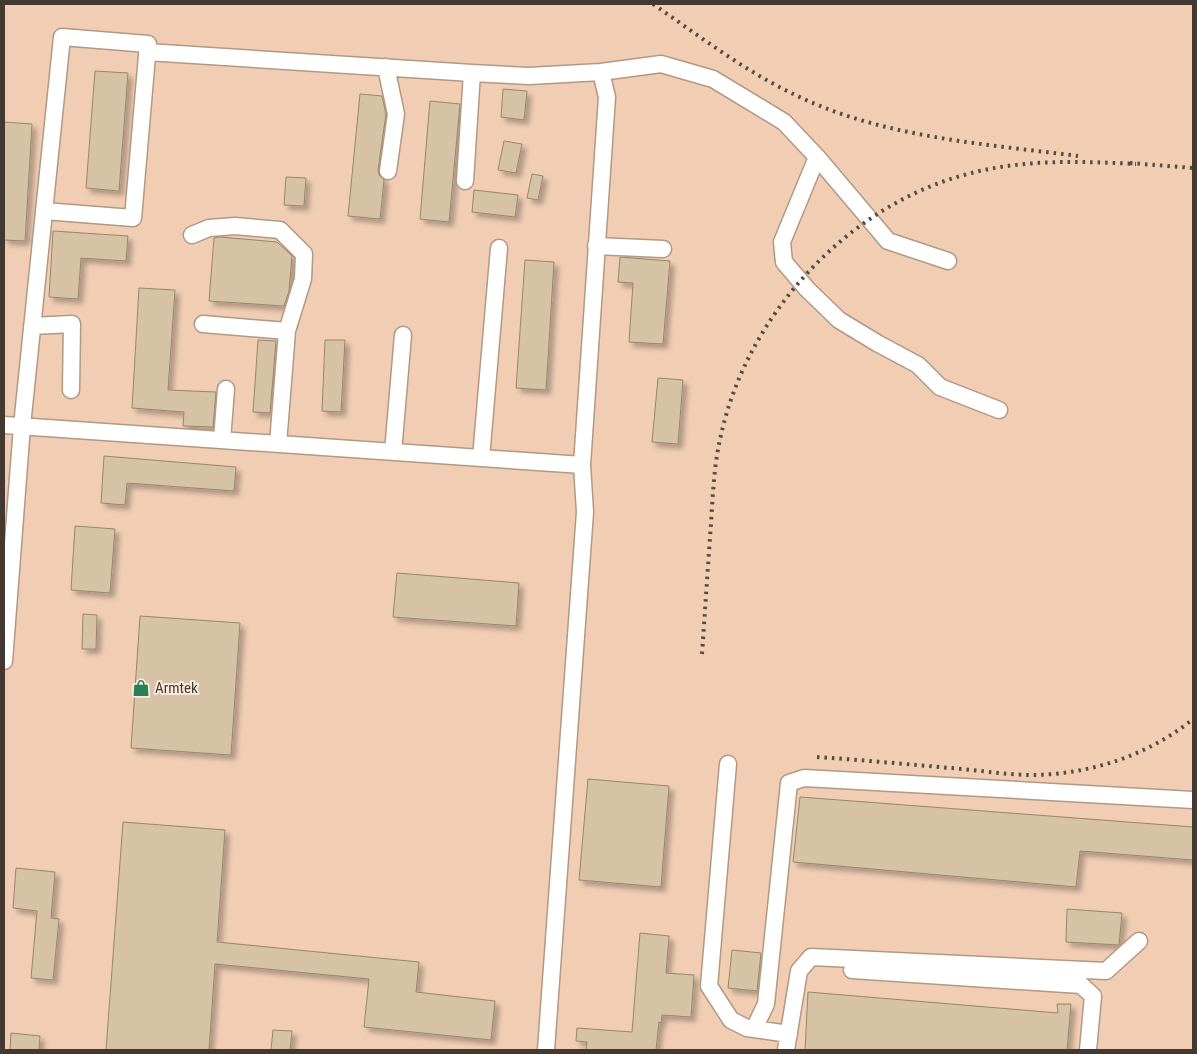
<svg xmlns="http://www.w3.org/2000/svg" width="1197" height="1054" font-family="'Roboto Condensed',sans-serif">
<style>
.built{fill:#f1ceb3}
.building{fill:#d6c3a5;stroke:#97866a;filter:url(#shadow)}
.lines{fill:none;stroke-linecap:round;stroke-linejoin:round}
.minor-casing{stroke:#b39883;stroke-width:19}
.minor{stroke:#fff;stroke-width:16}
.rail{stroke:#574a40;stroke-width:4;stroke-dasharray:2.5 5;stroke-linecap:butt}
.labels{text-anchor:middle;stroke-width:4;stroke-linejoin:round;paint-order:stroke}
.poi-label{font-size:15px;fill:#443930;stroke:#fceadd;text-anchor:start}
</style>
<defs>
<filter id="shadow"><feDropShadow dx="4.5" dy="4.5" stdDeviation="2.5" flood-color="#0004"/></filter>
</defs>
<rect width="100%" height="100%" fill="#f8dbc4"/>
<!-- built -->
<path class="built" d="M4,4H1193V1050H4Z"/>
<!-- building -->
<path class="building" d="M95,71L128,73L119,191L86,188Z
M503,89L527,91L524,120L501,117Z
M360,94L382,96L386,114L378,170L379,175L384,180L380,219L348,216Z
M430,101L460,104L449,222L420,219Z
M4,122L32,124L25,241L4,240Z
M504,141L522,144L516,173L498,170Z
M532,174L543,176L538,200L527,198Z
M286,177L306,178L304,206L284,205Z
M474,190L518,195L515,217L472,212Z
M53,231L128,236L126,261L81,258L78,299L49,297Z
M220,237L277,242L292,256L289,291L284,306L209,301L214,238Z
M620,257L670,261L663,344L629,342L633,283L618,282Z
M525,260L554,262L546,390L516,388Z
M139,288L175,290L168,390L216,392L213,427L183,426L184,412L132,408Z
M258,340L276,341L270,413L253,412Z
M325,340H345L341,412L322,411Z
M658,378L683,380L678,444L652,442Z
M104,456L236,467L234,491L127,483L125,505L101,503Z
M75,526L115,529L110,593L71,590Z
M397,573L519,583L516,626L393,617Z
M83,614L97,615L96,649H82Z
M140,616L240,623L231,755L131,748Z
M588,779L669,786L661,887L579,880Z
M800,797L1193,827V860L1080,851L1076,887L793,862Z
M123,822L225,830L217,942L419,962L416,992L495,1001L491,1040L364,1027L369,979L215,964L209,1050H106Z
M16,868L55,872L51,918L59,919L53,980L31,978L37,911L13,908Z
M1067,909L1122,913L1119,945L1066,942Z
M640,933L669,936L666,973L694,975L691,1017L662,1015L661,1023L659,1022L656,1050H586L587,1042L576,1041L577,1028L632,1032Z
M732,950L761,953L757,991L728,988Z
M808,992L1058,1013L1057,1004H1071L1067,1050H805Z
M273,1030L292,1031L290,1050H271Z
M11,1033L40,1036L39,1050H10Z"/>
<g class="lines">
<!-- minor casing -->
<g class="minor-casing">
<path id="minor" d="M147,52L472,73
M386,67L396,114L388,171
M601,72L661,64L713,79L784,122L817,157L782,242L784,262L807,289L839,320L877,343L918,365L940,387L999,410
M817,157L888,241L948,261
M465,181L472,73L529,76L601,72L607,97L582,465
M192,235L209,228L235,226L280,230L304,254L303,279L287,331
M596,246L663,249
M203,324L287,331L278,444
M32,326L72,324L71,390
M4,425L582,465L585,512L546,1050
M222,440L226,389
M393,452L403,335
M481,458L499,248
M4,661L22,426L62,37L148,44L133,218L44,211
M728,764L709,986L731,1020L747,1028L789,1034
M852,970L1081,985L1093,996L1088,1050
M754,1029L766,1004L789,783L804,778L1193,800
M786,1050L799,971L811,957L1106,971L1139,941"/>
</g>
<!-- minor -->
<use href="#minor" class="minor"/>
<!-- rail -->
<path class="rail" d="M653,4C702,38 750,75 804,99C889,138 986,144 1078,156
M1130,163L1193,168
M702,654C705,610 708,566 711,523C713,494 714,464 721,435C747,316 846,207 964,175C1020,159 1079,161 1136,164
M817,757C861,760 906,764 950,768C978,770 1006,775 1034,775C1091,774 1149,755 1193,719"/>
</g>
<!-- icons -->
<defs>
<g id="shop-bare" transform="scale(1.35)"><path d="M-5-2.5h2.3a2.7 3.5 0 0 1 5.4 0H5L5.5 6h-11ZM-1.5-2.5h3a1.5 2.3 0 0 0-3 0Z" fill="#278157" stroke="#fceadd" stroke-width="2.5" paint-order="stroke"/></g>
</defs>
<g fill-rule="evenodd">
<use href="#shop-bare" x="141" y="688"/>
</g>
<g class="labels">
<!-- poi labels -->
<g class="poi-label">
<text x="155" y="693">Armtek</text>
</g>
</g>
<!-- border -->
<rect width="1197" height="1054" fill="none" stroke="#443930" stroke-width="10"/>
</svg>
